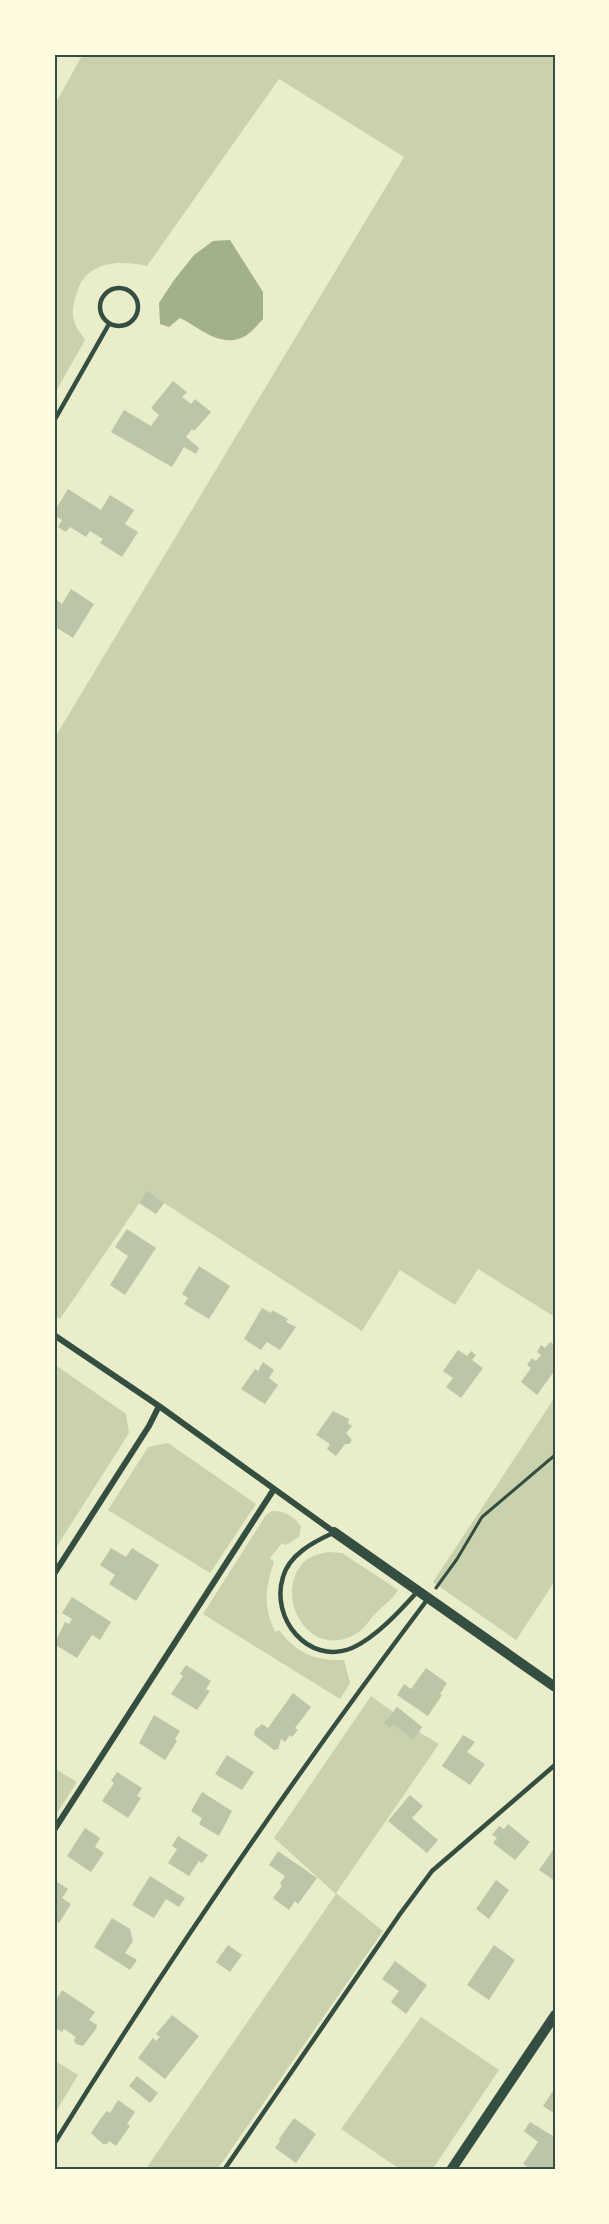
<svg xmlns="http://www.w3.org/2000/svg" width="609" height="2224" font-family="'DM Sans',sans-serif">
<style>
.green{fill:#cad2ad}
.water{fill:#a3b18a}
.building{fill:#bcc5a7}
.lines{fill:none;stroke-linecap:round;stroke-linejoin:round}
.path{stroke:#344e41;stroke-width:3}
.service{stroke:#344e41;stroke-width:4.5}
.minor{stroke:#344e41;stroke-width:6}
.tertiary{stroke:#344e41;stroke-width:10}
.neatline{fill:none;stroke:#344e41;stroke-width:2}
</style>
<rect width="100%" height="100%" fill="#e9edc9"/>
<!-- green -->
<path class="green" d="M83,54H555V1317L478,1269L455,1305L400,1270L362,1331L147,1192L60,1319L54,1315V739L404,157L279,79L147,266C119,260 87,261 77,292C74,301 71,310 74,320C75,327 82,334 85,340L54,395V106Z
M54,1364L126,1414L129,1433L54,1551Z
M555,1397V1581L516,1640L433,1582Z
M168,1443L256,1504L210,1573L108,1510L148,1447Z
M272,1511C283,1510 296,1517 301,1527L299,1537L286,1545L282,1543L270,1558L274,1562C265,1589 263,1605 275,1632L279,1630C297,1654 316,1661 344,1660L350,1683L340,1699L203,1614L266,1515Z
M328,1552L342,1553L398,1590C393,1599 386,1603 379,1610C369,1619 365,1630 352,1636C306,1658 274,1594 303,1563C310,1556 319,1554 328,1552Z
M371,1696L393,1712L397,1707L422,1727L419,1732L439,1744L336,1893L383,1931L217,2170H145L336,1894L274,1838Z
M54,1768L77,1782L54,1818Z
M421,2017L499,2070L432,2170H401L341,2129Z
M54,2060L78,2075L54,2115Z"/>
<!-- water -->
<path class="water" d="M230,240L263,292V319C257,325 249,336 241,338C218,347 199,327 180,318L169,327L160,324L159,303L174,280L194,255L213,241Z"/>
<!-- building -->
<path class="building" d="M173,381L187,392L182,397L191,404L195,399L211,412L194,431L192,429L186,437L199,448L196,454L184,447L172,467L111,432L124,410L151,426L159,415L151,408Z
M68,489L101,510L110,495L134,510L125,524L138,532L122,557L100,543L103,539L90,531L86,537L70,527L66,532L58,527L62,520L54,515V512Z
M71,589L94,604L73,638L54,626V598L62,604Z
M147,1191L164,1203L156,1214L139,1203Z
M127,1229L156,1248L125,1295L110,1285L128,1256L115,1247Z
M199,1266L230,1286L209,1319L184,1304L188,1298L182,1294Z
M262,1308L271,1313L272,1310L288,1319L286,1322L296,1327L280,1350L267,1342L261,1350L244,1339Z
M550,1342L555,1345V1370L537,1395L521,1382L531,1368L527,1365L532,1358L536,1361L541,1355L537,1352L541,1345L545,1348Z
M458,1350L467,1356L471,1351L476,1355L472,1360L483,1368L461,1398L446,1387L453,1378L443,1371Z
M263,1362L274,1370L269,1378L278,1385L265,1404L241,1389L255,1369L258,1371Z
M333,1411L349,1419L348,1423L352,1426L346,1433L352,1440L349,1444H345L336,1456L327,1449L330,1444L316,1435Z
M111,1548L126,1557L132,1548L159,1565L136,1601L109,1584L115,1575L100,1565Z
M72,1597L111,1622L100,1640L92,1635L77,1658L54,1644L65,1622L69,1624L72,1619L62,1613Z
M186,1665L211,1681L206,1689L210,1691L197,1710L171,1694L183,1676L180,1674Z
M426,1668L447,1683L440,1694L442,1695L428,1716L397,1695L404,1684L411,1689Z
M293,1693L311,1707L295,1728L298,1730L292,1737L290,1735L285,1742L281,1739L278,1749L274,1750L254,1735L255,1730L262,1724L268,1728Z
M397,1707L422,1727L413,1740L394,1724L390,1728L384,1723Z
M154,1715L180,1731L175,1739L177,1741L165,1760L139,1743Z
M463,1735L475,1742L467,1752L485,1764L470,1785L442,1766Z
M227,1755L254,1772L242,1790L215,1774Z
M117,1772L142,1788L137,1796L141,1798L128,1818L102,1801L114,1783L111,1781Z
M202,1792L232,1811L219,1836L199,1824L202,1818L191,1811Z
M410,1795L423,1806L412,1818L438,1840L427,1853L388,1821Z
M508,1824L530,1842L515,1860L493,1843L497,1838L492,1835L499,1826L504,1829Z
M85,1828L100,1838L95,1847L104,1853L91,1872L67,1856Z
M178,1836L208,1855L202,1863L199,1861L189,1876L168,1863L177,1849L172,1846Z
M555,1847V1881L539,1870Z
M278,1851L317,1878L298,1904L295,1901L289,1910L273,1898L282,1886L280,1883L285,1876L269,1865Z
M150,1876L185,1898L179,1907L166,1899L154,1918L132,1905Z
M54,1880L68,1889L62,1898L71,1904L59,1923L54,1920Z
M496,1880L509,1890L489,1919L476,1909Z
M112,1918L130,1929L133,1941L125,1953L137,1960L130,1970L94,1947Z
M228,1945L242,1955L230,1972L216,1962Z
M494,1945L515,1960L489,2000L467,1985Z
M395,1961L427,1985L406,2014L391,2002L399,1991L382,1979Z
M62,1990L95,2012L89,2020L97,2025L96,2029L83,2046L76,2044L74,2040L76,2037L64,2029L62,2032L54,2027V2003Z
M172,2015L199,2036L165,2079L138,2058L153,2038L156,2041L160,2037L156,2034Z
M137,2076L158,2093L150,2103L129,2086Z
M555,2088V2114L543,2106Z
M118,2100L135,2112L127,2124L130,2126L116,2146L109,2141L107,2144H103L91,2133L101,2118L107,2111L110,2113Z
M294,2118L316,2134L296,2163L275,2148L280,2141L279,2139Z
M530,2122L555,2137V2170H532L523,2164L538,2142L524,2131Z"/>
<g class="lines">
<!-- path -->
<path class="path" d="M436,1588L457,1559L482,1517L555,1455"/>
<!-- service -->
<path class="service" d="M100 307a19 19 0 1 1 38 0a19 19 0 1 1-38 0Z
M54,421L109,324
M333,1533C313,1542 289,1555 283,1577C270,1618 308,1666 352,1648C375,1638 400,1611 417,1592
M54,2144C170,1957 295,1775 427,1600
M224,2170L400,1914L432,1871L555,1765"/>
<!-- minor -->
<path class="minor" d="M54,1335L159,1406L334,1532
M54,1574L149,1426L159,1406
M54,1830L274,1489"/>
<!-- tertiary -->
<path class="tertiary" d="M334,1532L555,1687
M451,2170L555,2015"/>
</g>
<!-- border -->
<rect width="609" height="2224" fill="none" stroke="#fefae0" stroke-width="111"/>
<rect x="56" y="56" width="498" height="2112" class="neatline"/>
</svg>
